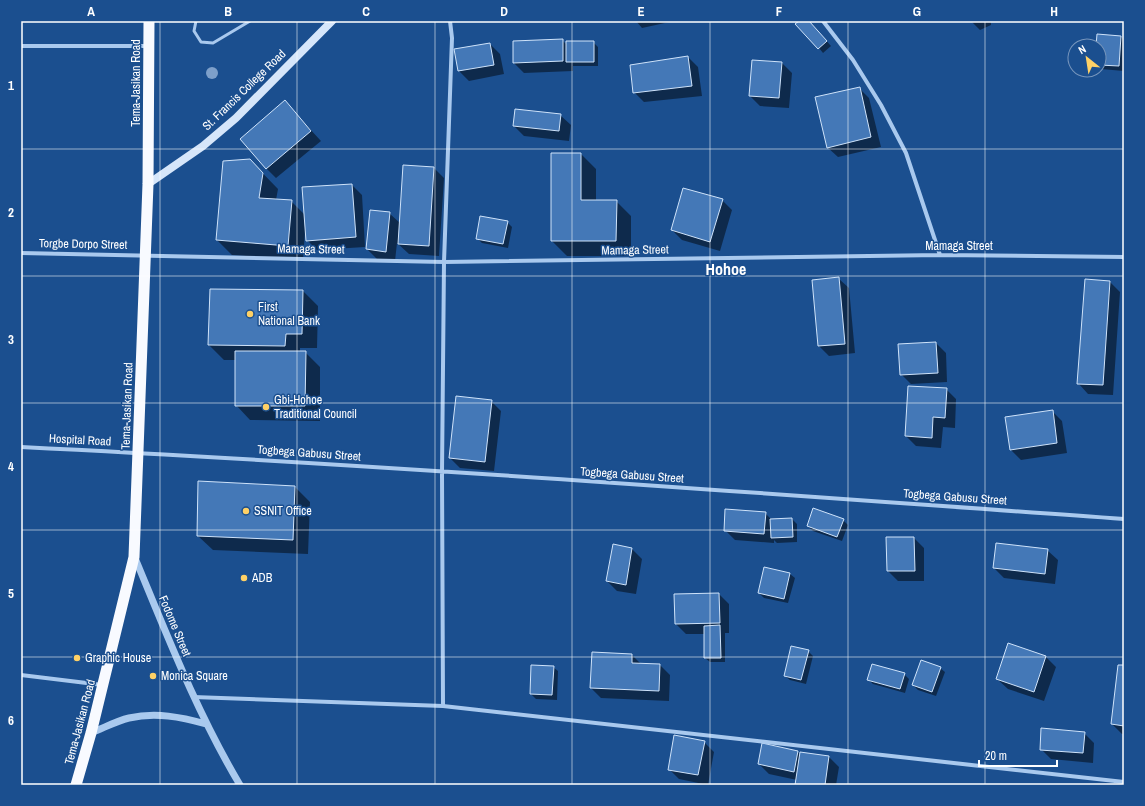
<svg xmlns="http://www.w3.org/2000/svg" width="1145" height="806" font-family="'Archivo Narrow',sans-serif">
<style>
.shadow{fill:#0007}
.building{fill:#4478b7;stroke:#cfe3fa}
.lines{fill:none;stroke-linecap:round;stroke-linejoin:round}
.service{stroke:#a9c9ee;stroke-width:3}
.minor{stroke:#a9c9ee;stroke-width:4}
.tertiary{stroke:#a9c9ee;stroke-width:7}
.secondary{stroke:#d6e6fa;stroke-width:8}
.trunk{stroke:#f8faff;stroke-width:11}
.tree{fill:#7ea0ca}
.grid{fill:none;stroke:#fff;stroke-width:1;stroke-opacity:0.55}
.poi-dot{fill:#ffd166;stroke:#1b4f8f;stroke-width:1.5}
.labels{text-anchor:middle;stroke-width:3;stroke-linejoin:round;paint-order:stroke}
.street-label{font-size:12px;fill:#fff;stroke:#1b4f8f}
.poi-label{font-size:12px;fill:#fff;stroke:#1b4f8f;text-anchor:start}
.district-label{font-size:16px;font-weight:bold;fill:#fff;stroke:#1b4f8f}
.neatline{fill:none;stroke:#fff;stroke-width:1.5}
.grid-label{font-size:13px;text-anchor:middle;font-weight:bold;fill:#fff}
</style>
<rect width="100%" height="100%" fill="#1b4f8f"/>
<!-- shadow -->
<path class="shadow" d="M636,21H674L642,28Z
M800,21H809L831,46L823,53L819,48Z
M971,21H991V25L980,30Z
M1121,37L1124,40V71L1101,69L1099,67V46H1097Z
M562,40L567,45L593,42L598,47V66H573V71L524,73L514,63Z
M490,44L500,54L504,74L469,81L459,71Z
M688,57L698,67L702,96L644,102L634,92Z
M782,63L792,73L789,108L760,106L750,96Z
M859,88L869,98L881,147L838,157L827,147Z
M285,102L321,141L276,178L266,168Z
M560,115L571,125L569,141L524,136L514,126Z
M581,154L596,169V201H616L631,216V256H567L552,241Z
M250,160L278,189L276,200L291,201L305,215L352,185L362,195L365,247L317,250L307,240L306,231H305L303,260L232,255L217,240Z
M404,166L434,168L444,178L439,256L409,254L397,243L395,261L377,259L367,249L371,211L389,213L400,223Z
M722,200L732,210L720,251L682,240L672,230Z
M507,222L512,227L508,248L482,243L477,238Z
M838,278L849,288L855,353L829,356L819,346Z
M1110,282L1120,292L1113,395L1088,394L1078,383Z
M211,290L303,291L318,306L317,348H300V352H305L320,367V421L250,420L236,405V360H224L209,345Z
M936,343L946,353L947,382L911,384L901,374Z
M946,389L956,399L955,428L943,427L941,448L916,446L906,436Z
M491,401L501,411L494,471L460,468L450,458Z
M1052,411L1062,421L1067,453L1021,460L1011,450L1006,418Z
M295,487L310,502L308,554L213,550L198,536Z
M765,513L772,520L792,519L797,524V542L777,543L774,540V543L735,540L725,530Z
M843,520L848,525L842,541L813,531L808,526Z
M914,538L924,548V581H898L888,571Z
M632,549L642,559L636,594L617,591L607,581Z
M1047,550L1058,560L1055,584L1004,578L994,568Z
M790,574L795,578L788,603L764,598L759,593Z
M719,594L729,604V633H725V662H710L705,658V634H686L676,624Z
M1009,644L1046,657L1056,667L1044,701L1008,689L997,679Z
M808,651L813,656L806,684L790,680L785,676Z
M632,655L641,664L660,665L670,675L669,701L601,698L591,688Z
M1124,666V734H1122L1112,724Z
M553,667L558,671L557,700L536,699L531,694Z
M940,668L945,672L936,696L918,690L913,685Z
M904,674L909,679L905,693L873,684L868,679Z
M1084,733L1094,743L1093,763L1051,759L1041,749Z
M704,742L714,752L708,785L679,779L669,769Z
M798,752L800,755L801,753L829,757L839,767L836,785H796L797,780L769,774L759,764Z"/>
<!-- building -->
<path class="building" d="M799,21H809L827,41L818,49L795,24Z
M1097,34L1121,36L1119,66L1099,65V46H1096Z
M563,39V61L513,63V41Z
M566,41H594V62H566Z
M490,43L494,65L458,71L454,49Z
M688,56L692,86L633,93L630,65Z
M752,60L782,62L779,98L749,96Z
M860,87L871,137L827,148L815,97Z
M285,100L311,131L266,169L240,139Z
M515,109L561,114L559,131L513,126Z
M551,153H581V200H617L616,241H551Z
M250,159L263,173L259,198L292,200L288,246L216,240L223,161Z
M403,165L434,167L429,246L398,244Z
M352,184L356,237L306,241L302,187Z
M683,188L723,199L710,242L671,230Z
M370,210L390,212L386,252L366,249Z
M480,216L508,221L503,244L476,239Z
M839,277L845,344L818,346L812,280Z
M1085,279L1110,281L1103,385L1077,384Z
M210,289L303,290L302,334H286L285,346L208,345Z
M936,342L938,373L900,375L898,344Z
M235,351H306L305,406H235Z
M908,386L947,388L945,418L933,417L932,438L905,436Z
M456,396L492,400L485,462L449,458Z
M1053,410L1057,443L1010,450L1005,417Z
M198,481L295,486L293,540L197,536Z
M813,508L844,519L837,537L807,526Z
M725,509L766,512L764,534L724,531Z
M792,518L793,537L771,538L770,519Z
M886,537H914L915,571H887Z
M996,543L1048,549L1045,574L993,568Z
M613,544L632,548L626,585L606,581Z
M764,567L790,573L784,599L758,593Z
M719,593L720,623L675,624L674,594Z
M720,625L721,658H704V626Z
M1008,643L1046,656L1034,692L996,679Z
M791,646L809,650L801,680L784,676Z
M592,652L632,654V663L660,664L659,691L590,688Z
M921,660L941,667L932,692L912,685Z
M872,664L905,673L900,689L867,680Z
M531,665L554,666L552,695L530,694Z
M1118,665H1124V726L1111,724Z
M1041,728L1085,732L1083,753L1040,750Z
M674,735L705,741L698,775L668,770Z
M762,743L798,751L794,772L758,764Z
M800,752L829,756L825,785H795Z"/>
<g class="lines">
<!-- service -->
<path class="service" d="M196,21L194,31L201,42L213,43L250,21"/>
<!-- minor -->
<path class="minor" d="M823,21L853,60L881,105L906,153L940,255
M21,46H149
M21,253L444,262L940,255L1124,257
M21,447C389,465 756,493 1124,519
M21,675L103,685
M193,697L443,706L1124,782
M443,706L442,472L444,262L452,38L450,21"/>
<!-- tertiary -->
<path class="tertiary" d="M135,558C167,635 197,713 240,785
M91,733C104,728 116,721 129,718C156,712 181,717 206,724"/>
<!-- secondary -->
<path class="secondary" d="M148,184L203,146L236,118L332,21"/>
<!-- trunk -->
<path class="trunk" d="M76,785L91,733L134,557L148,184L149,21"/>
</g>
<!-- trees -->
<circle class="tree" cx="212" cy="73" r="6"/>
<!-- grid -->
<path class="grid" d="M160,21V785M297,21V785M435,21V785M572,21V785M710,21V785M848,21V785M985,21V785M21,149H1124M21,276H1124M21,403H1124M21,530H1124M21,657H1124"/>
<!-- markers -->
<g class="poi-dot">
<circle cx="250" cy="314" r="4"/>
<circle cx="266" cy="407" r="4"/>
<circle cx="246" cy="511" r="4"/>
<circle cx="244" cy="578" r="4"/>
<circle cx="77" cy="658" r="4"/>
<circle cx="153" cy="676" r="4"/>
</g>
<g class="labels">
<!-- street labels -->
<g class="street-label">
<text transform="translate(136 83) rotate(-90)" y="4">Tema-Jasikan Road</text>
<text transform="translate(244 90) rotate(-44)" y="4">St. Francis College Road</text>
<text transform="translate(83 244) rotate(1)" y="4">Torgbe Dorpo Street</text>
<text x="959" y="250">Mamaga Street</text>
<text transform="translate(311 249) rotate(1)" y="4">Mamaga Street</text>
<text transform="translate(635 250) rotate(-1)" y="4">Mamaga Street</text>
<text transform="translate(127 406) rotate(-88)" y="4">Tema-Jasikan Road</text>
<text transform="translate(80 440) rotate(3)" y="4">Hospital Road</text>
<text transform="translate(309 453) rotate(4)" y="4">Togbega Gabusu Street</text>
<text transform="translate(632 475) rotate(4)" y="4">Togbega Gabusu Street</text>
<text transform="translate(955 497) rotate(4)" y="4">Togbega Gabusu Street</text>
<text transform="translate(175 626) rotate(67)" y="4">Fodome Street</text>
<text transform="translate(80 722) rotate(-75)" y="4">Tema-Jasikan Road</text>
</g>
<!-- poi labels -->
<g class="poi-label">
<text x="258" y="311">First<tspan x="258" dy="14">National Bank</tspan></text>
<text x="274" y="404">Gbi-Hohoe<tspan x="274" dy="14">Traditional Council</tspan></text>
<text x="254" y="515">SSNIT Office</text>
<text x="252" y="582">ADB</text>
<text x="85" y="662">Graphic House</text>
<text x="161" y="680">Monica Square</text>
</g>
<!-- district labels -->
<g class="district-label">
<text x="726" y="275">Hohoe</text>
</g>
</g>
<!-- border -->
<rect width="1145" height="806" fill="none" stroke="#1b4f8f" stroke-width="44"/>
<!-- north arrow -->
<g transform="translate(1087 58) rotate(330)"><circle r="19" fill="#1b4f8f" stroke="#7695bc"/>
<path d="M0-3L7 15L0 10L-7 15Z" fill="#ffd166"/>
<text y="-6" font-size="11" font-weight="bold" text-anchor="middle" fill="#ffffff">N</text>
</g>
<!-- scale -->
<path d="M979 760v6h78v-6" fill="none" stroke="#ffffff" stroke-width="2"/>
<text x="985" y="760" font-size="12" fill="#ffffff" stroke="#1b4f8f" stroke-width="3" paint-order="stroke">20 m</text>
<rect x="22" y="22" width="1101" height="762" class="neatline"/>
<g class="grid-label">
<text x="91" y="16">A</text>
<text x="228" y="16">B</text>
<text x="366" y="16">C</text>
<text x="504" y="16">D</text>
<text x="641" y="16">E</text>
<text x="779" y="16">F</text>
<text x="917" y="16">G</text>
<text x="1054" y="16">H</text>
<text x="11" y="90">1</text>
<text x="11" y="217">2</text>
<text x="11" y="344">3</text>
<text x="11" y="471">4</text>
<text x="11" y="598">5</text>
<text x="11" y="725">6</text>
</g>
</svg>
